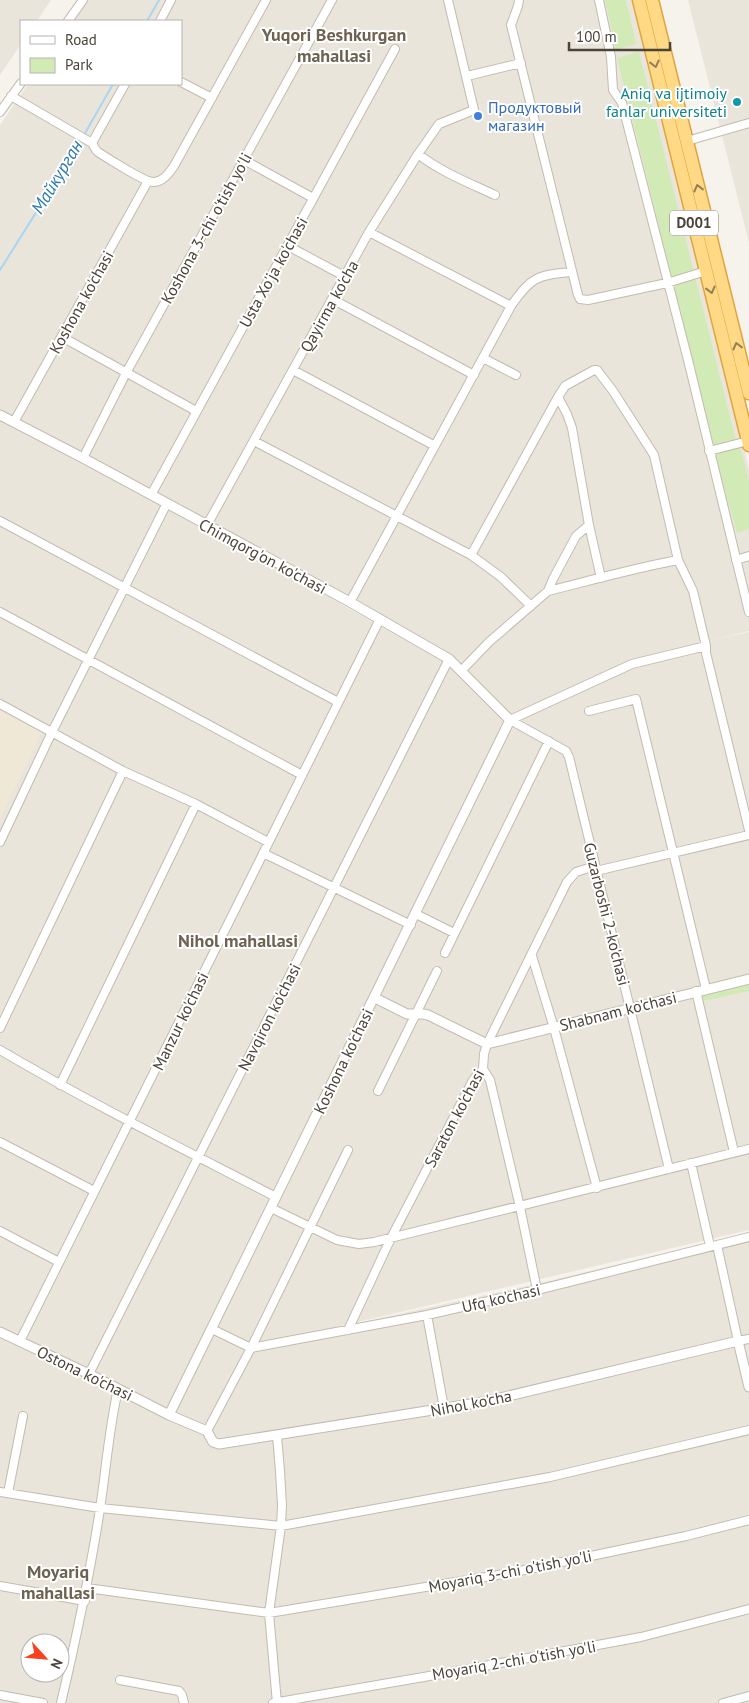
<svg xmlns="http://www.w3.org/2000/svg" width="749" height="1703" font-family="'PT Sans',sans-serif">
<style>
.residential{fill:#eae5da;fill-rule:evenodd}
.education{fill:#efe8d6}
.green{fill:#d2eab5}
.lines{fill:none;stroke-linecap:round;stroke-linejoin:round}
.stream{stroke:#a9d4f2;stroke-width:2}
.minor-casing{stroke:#c2bbae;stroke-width:10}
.tertiary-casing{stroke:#c2bbae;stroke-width:11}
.trunk-casing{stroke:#e0a43c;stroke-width:15}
.minor{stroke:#fff;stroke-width:8}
.tertiary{stroke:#fff;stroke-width:9}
.trunk{stroke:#ffd985;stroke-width:12}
.oneway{stroke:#938057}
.culture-dot{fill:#0f9aa8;stroke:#fff;stroke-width:2}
.shop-dot{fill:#3f7fe0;stroke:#fff;stroke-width:2}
.labels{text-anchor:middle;stroke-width:4;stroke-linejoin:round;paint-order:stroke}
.shield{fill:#fff;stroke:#817c74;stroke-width:1}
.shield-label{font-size:15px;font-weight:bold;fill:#4b4439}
.culture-label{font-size:16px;fill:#0d838f;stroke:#fff;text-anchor:end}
.shop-label{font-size:16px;fill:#366cbe;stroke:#fff;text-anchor:start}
.street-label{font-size:16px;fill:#4b4439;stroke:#fff}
.neighbourhood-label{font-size:18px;font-weight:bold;fill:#6e6250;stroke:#fff}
.water-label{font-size:18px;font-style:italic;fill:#2e7ab2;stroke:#fff}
</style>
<rect width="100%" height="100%" fill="#f6f3ec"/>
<!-- residential -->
<path class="residential" d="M0,0H51L37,21H21V44L0,75Z
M87,0H638L704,272L735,413L749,469V631L708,641L749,632V1230L281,1340L531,1285L749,1234V1703H0V421L254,555L449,665L509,712L455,662L0,414V125L28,84H181V21H72ZM30,1643H60V1673H30Z
M688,0H749V243Z"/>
<!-- education -->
<path class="education" d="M0,708L42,731L0,819Z"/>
<!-- green -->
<path class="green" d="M605,0H626L636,44L616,50Z
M639,52L736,441L714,446L617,58Z
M736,447L741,449L749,481V529L737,533L715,455Z
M749,985V991L703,1001L702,995Z"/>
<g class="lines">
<!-- stream -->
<path class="stream" d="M147,21L159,0
M84,135L113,84
M0,270L82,139"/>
<!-- minor casing -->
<g class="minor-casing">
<path id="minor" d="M519,0L518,6L511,25L578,295L580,299L588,300L667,283L706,271
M599,0L611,57L613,90L622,103L689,364L749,612
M68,21L83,0
M160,21L171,0
M467,76L521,63
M181,82L212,98
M11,96L92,143C94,146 95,150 98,152C107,158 145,182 153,182C163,182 169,173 174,166L266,0
M0,112L21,83
M687,141L749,123
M92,143L125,84
M418,154C441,172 469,183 495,195
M244,160L313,198
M369,232L511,306
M288,246L344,276
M332,299L474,375
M62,337L196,411
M483,358L516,375
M293,370L435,446
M558,397L567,414L572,428L589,525L601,578
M14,422L148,181
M254,441L471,555L501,577L531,606
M709,451L748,441
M83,458L126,373L332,0
M151,495L395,49
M0,521L338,702
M207,525L369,232L418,154L439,124L474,110L448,0
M471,555L558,397L565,386L594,370H597L613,391L654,455L678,560L693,591L706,646
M736,560L749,556
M548,591C592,580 635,568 678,560
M350,602L511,306C531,277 537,275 572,272
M0,612L302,775
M462,670L489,642L548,591L553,579L576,536L589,525
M0,704L123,771L196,804L268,842
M589,711L636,699L706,989
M510,720L566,751L569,757L669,1169
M510,720L632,664L706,646V653L749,830
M0,842L52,732L167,503
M263,853L411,925
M596,871L749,835
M416,914L454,933
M445,953L549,741
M532,956L554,1028L597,1188
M696,991L734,1152
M0,1028L123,771
M0,1050C90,1103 183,1149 276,1197
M483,1069L490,1080L520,1207L537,1290
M60,1085L196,804
M378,1091L437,971
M0,1142L94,1191
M691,1163L710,1246
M271,1208L337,1240L359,1244L374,1242L749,1149
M0,1231L59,1262
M717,1245L738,1341L749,1339
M427,1315L444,1408
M212,1329L251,1348
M348,1330L391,1238L473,1080L483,1069L484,1054L487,1044L567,882L576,872L595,866
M20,1341L380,619
M251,1348L427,1315L537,1290L749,1237
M89,1374L449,659
M207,1431L251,1348L348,1150
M277,1436L280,1471L282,1505L281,1526L269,1613L277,1703
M0,1492L100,1508L281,1526L550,1477L749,1430
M8,1493L23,1416
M0,1586L85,1601
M87,1588L269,1613L510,1573L686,1536L749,1520
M120,1680L179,1691L182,1695L184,1703
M0,1695L43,1703
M61,1703C76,1639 90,1574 100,1509C106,1469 109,1429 118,1389
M273,1703L441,1674L641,1637L749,1609
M723,1703L749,1696"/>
</g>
<!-- tertiary casing -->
<g class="tertiary-casing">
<path id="tertiary" d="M0,415L83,458L350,602L449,659L510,720L169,1415
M375,998L407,1014H423L428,1015L487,1044L749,979
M0,1332L89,1374L169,1415L207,1431L213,1442L219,1444L483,1402L738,1341L749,1387"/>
</g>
<!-- trunk casing -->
<g class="trunk-casing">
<path id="trunk" d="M639,0L749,445
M652,0L749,393"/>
</g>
<!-- minor -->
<use href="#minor" class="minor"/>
<!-- tertiary -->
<use href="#tertiary" class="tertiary"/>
<!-- trunk -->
<use href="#trunk" class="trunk"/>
</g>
<!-- one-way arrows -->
<defs><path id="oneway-chevron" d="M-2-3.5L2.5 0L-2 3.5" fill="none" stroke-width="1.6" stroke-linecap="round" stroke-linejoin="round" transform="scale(1.25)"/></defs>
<g class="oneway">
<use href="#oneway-chevron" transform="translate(655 64) rotate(76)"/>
<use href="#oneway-chevron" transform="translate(698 188) rotate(-104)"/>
<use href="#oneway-chevron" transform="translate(711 290) rotate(76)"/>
<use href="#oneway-chevron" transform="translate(737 346) rotate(-104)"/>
</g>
<!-- markers -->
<circle class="culture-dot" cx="737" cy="102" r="5"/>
<circle class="shop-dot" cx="478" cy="116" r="5"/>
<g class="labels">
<!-- shield labels -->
<rect class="shield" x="670" y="210.5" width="48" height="25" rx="4"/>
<g class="shield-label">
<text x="694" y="228">D001</text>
</g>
<!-- culture labels -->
<g class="culture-label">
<text x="727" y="99">Aniq va ijtimoiy<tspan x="727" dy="18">fanlar universiteti</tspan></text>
</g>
<!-- shop labels -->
<g class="shop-label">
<text x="488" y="113">Продуктовый<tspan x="488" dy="18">магазин</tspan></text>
</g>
<!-- street labels -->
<g class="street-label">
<text transform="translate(206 228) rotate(-61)" y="6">Koshona 3-chi o'tish yo'li</text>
<text transform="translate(273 272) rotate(-61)" y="6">Usta Xo'ja ko'chasi</text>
<text transform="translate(81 302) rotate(-61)" y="6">Koshona ko'chasi</text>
<text transform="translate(329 306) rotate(-61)" y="6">Qayirma ko'cha</text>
<text transform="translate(263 556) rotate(28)" y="6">Chimqorg'on ko'chasi</text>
<text transform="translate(607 914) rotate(76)" y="6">Guzarboshi 2-ko'chasi</text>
<text transform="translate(618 1011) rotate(-14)" y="6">Shabnam ko'chasi</text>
<text transform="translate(269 1017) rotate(-63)" y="6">Navqiron ko'chasi</text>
<text transform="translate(180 1021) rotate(-64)" y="6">Manzur ko'chasi</text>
<text transform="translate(343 1061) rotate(-64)" y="6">Koshona ko'chasi</text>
<text transform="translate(454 1118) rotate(-62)" y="6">Saraton ko'chasi</text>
<text transform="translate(501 1298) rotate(-13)" y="6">Ufq ko'chasi</text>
<text transform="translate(85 1373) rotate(26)" y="6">Ostona ko'chasi</text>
<text transform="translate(471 1403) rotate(-11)" y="6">Nihol ko'cha</text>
<text transform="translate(510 1571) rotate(-11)" y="6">Moyariq 3-chi o'tish yo'li</text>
<text transform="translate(514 1660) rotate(-10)" y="6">Moyariq 2-chi o'tish yo'li</text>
</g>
<!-- neighbourhood labels -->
<g class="neighbourhood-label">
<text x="334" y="41">Yuqori Beshkurgan<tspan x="334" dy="21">mahallasi</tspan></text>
<text x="238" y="947">Nihol mahallasi</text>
<text x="58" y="1578">Moyariq<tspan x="58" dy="21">mahallasi</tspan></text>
</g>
<!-- water labels -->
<g class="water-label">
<text transform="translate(57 177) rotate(-59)" y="6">Майкурган</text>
</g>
</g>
<!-- legend -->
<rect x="20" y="20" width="162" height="65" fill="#ffffff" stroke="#b7b4b0"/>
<rect x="30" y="36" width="25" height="8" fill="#ffffff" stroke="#b7b4b0"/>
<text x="65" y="45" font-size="15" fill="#4b4439">Road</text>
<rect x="30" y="58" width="25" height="15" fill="#d2eab5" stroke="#b7b4b0"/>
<text x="65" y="70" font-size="15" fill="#4b4439">Park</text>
<!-- north arrow -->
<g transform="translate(45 1658) rotate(116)"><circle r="24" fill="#ffffff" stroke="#b7b4b0"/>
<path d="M0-4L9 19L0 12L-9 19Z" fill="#fc3f1d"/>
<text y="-8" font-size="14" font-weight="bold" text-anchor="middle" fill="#4b4439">N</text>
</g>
<!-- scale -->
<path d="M569 42v8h101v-8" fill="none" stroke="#4b4439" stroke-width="2.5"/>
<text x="576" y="42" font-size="15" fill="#4b4439" stroke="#ffffff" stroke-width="4" paint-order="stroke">100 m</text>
</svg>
